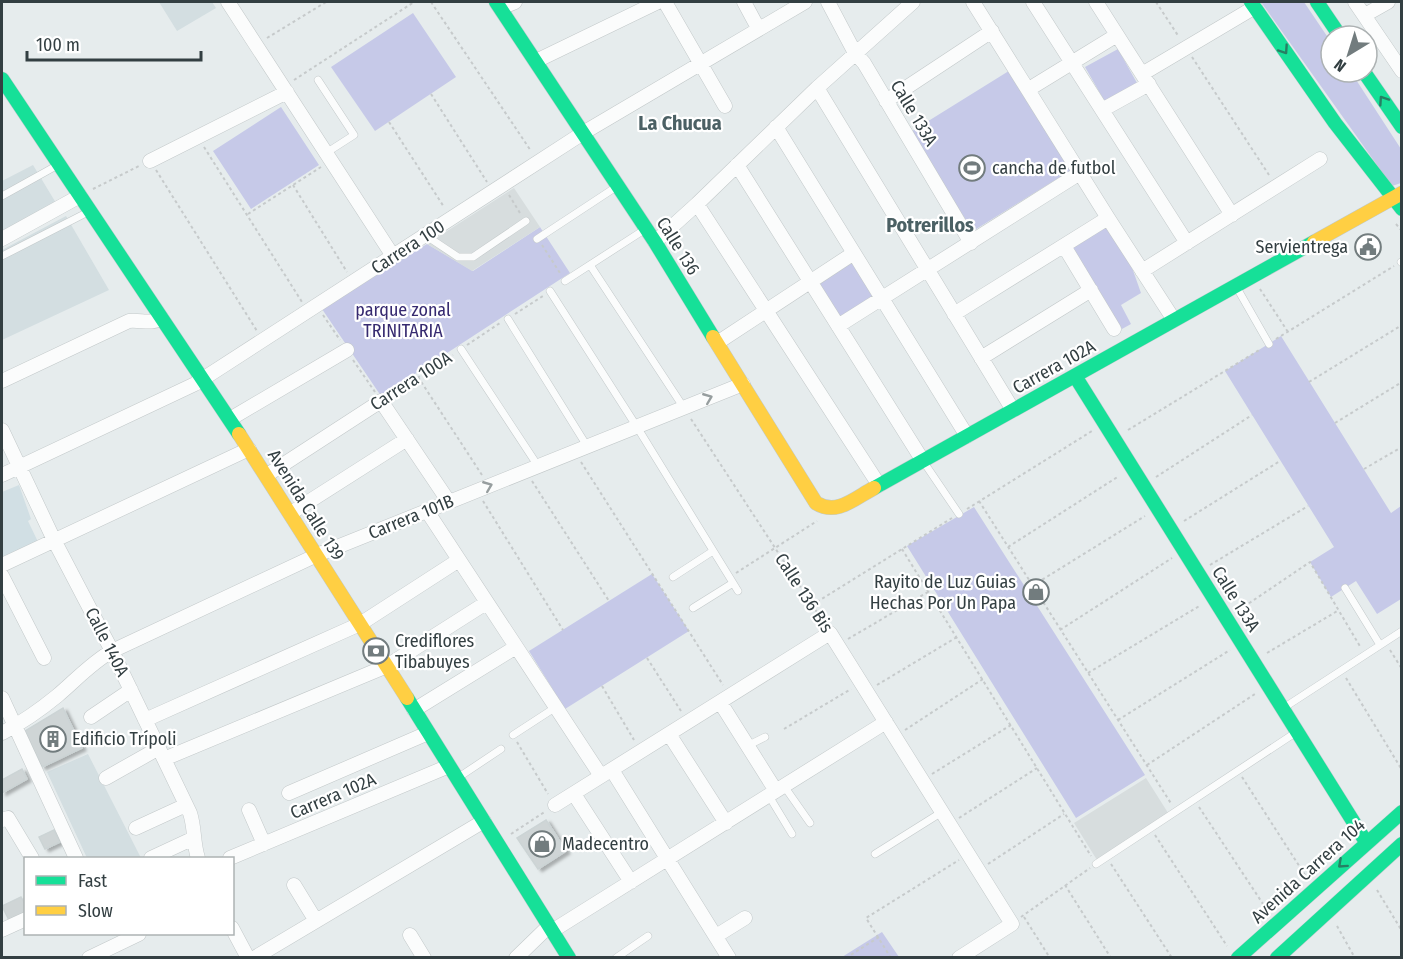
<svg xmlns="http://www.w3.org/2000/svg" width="1403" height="959" font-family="'Fira Sans Condensed',sans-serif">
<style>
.residential{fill:#d3dee1}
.education{fill:#d1dfe4}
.green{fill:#c6c9e8}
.parking{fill:#d7ddde}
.building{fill:#cfd5d6;stroke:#ccd4d5;stroke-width:1.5;filter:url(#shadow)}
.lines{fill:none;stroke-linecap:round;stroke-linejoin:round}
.lane-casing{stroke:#c2c8c9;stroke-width:8}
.street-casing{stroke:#c2c8c9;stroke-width:15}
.fast-casing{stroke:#bfcacd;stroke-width:15}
.slow-casing{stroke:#bfcacd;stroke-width:15}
.path{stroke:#c6cacb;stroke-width:2;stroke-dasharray:3 3;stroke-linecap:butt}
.lane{stroke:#fbfcfc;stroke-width:7}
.street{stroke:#fbfcfc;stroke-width:14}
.fast{stroke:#16e098;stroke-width:14}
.slow{stroke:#ffcf43;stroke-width:14}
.oneway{stroke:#277f64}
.oneway2{stroke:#979e9f}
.labels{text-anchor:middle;stroke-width:4.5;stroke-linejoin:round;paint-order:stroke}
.street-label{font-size:18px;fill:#333f42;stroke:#fff}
.poi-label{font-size:18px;fill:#333f42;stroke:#fff;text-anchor:start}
.park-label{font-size:18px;fill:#362a70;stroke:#fff}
.neighbourhood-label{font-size:20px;font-weight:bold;fill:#4b6064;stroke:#fff}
</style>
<defs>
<filter id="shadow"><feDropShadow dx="4" dy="2.5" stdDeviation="1.5" flood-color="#0004"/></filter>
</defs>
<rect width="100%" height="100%" fill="#e6eced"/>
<!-- residential -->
<path class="residential" d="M159,2H212L216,8L177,31Z
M33,165L56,203L2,232V181Z
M66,216L109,290L2,340V250Z
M88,754L141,858H87L47,772Z"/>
<!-- education -->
<path class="education" d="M19,485L31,519L28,521L39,544L2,560V492Z"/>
<!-- green -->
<path class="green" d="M1261,2H1304L1331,42V72H1351L1401,149V183L1392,186Z
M413,13L456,77L375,131L331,67Z
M1118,49L1137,83L1105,102L1085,67Z
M1012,69L1073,169L973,231L909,133Z
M281,107L319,165L251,209L213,151Z
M1106,226L1130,262L1141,293L1121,305L1131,324L1122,329L1072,247Z
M540,227L570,273L381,396L322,309L427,244L473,271Z
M853,262L874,297L839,320L819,283Z
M1281,336L1391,513L1401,506V599L1377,614L1356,581L1331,597L1310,562L1334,547L1225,371Z
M974,507L1145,775L1076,818L907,546Z
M652,574L689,631L565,709L529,651Z
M882,932L899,957H842Z"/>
<!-- parking -->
<path class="parking" d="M514,188L540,227L472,271L427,244Z
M1146,778L1170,816L1097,860L1074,823Z"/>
<!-- building -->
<path class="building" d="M63,708L82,748L42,767L25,731Z
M22,769L27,779L2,793V780Z
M546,820L566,851L538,869L517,838Z
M54,830L60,842L45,849L39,837Z
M21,897L26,906V912L9,920L2,906Z"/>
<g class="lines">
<!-- lane casing -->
<g class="lane-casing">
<path id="lane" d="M318,80L354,135L326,153
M2,196L56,166
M425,235L458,257H473L526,221
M537,239L616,187
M2,256L88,212
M1401,262L1402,263
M590,265L684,408
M565,281L644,230
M1237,288L1269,344
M550,291L637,427L738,591
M508,319L587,446
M461,349L538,466
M923,461L959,514
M673,577L713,551
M1345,588L1380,645
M693,608L733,583
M1285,707L1402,631
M513,735L556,707
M747,746L765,737
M459,777L501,749
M784,786L810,823
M769,796L792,834
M875,854L942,812
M1096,864L1295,733
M616,958L648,936"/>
</g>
<!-- street casing -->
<g class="street-casing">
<path id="street" d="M228,2L393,256
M665,2L725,106
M744,2L758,28
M828,2L855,53L864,63L971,243
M973,2L1108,218L1174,320
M1033,2L1187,243
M1096,2L1232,215
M1355,2L1402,71
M501,8L515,2
M1365,15L1388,2
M536,61L658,2
M1142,74L1255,7
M817,88L1013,410
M1029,89L1117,35
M886,101L992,31
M1102,110L1149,84
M776,127L967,436
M150,161L287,92
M737,165L923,461
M697,204L879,485
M2,239L80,196
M655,242L697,204L817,88L913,2
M1064,246L1114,329
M1142,271L1320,159
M954,314L1108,218
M838,326L1080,173
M717,343L854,253
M981,358L1091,290
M2,381L129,321C141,320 151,324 162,319
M230,419L347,350
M2,430L54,540L112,651L190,813C195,828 193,843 198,858
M2,475L195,384L583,133L805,2
M267,475L381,401L449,502
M427,511L601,776
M291,513L407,439
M2,565L249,449
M2,576L44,658
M2,698L76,858
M720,702L776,791
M414,710L516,647
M91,717L131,690
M145,720L360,624L459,560
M2,733C21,723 40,710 57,696C76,680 91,663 112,651L317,555L743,384
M669,734L726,823
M164,759L387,666L486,603
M612,770L729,958
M106,778L159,748
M289,793L428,733
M574,794L631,882
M555,805L830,633L1012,924L959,958
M249,810L264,844
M2,820L8,818L32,858
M136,828L186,805
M151,858L194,838
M230,858L449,766
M294,885L316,921
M232,928L248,958
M2,930L26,919
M552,931L886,722
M410,935L424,958
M716,936L745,918
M89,958L139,934
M254,958L484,821
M516,958L549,926"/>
</g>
<!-- fast casing -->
<g class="fast-casing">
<path id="fast" d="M496,2L655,242L713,337
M1251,2L1335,123L1402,209
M1317,2L1340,36
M1364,72L1402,127
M2,79L239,434
M1075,376L1366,842
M874,488L1314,242
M407,698L569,958
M1238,958L1402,812
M1277,958L1402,844"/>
</g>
<!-- slow casing -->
<g class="slow-casing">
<path id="slow" d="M1314,242L1402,193
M713,337L816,503C837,516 855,498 874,488
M239,434L407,698"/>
</g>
<!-- path -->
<path class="path" d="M431,2L531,151
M1156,2L1179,37
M267,38L326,2
M1192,57L1269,175
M294,80L414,2
M431,94L487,182
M389,122L444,207
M204,147L302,302
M156,170L257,331
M293,185L347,272
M93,189L139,166
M509,195L520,213
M248,214L321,167
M1396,224L1402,231
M542,245L560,273
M1260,289L1288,332
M515,314L543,296
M323,315L340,340
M1276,339L1394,266
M467,345L500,323
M353,360L375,392
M418,377L482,475
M1309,382L1402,325
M392,394L453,355
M691,419L824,623
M1335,423L1402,382
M1128,430L1261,349
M581,462L723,685
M1364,469L1402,447
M1156,477L1252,415
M532,481L609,601
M483,501L563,630
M979,501L1172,805
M967,509L1092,431
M1184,521L1280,461
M1008,547L1119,476
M902,549L1091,856
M1210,565L1308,506
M736,573L817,521
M1032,586L1145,516
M812,605L952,518
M1239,610L1310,562L1361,648
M1060,630L1172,558
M848,639L928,592
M1390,650L1402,669
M1267,653L1339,610
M647,658L681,711
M1088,673L1201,605
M1346,678L1402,770
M877,685L957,637
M602,686L634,740
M1118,720L1230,650
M784,729L851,689
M905,730L983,679
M517,742L548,794
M1147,765L1255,694
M932,774L1011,725
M1242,777L1305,875
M1199,807L1267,910
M959,818L1037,768
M511,834L546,811
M1155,835L1227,946
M988,864L1064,814
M1111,864L1172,958
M1065,885L1111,958
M1377,890L1402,931
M1021,917L1090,868
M1024,917L1050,958
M1337,926L1355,958
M846,958L879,937
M891,958L866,918L959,860"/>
<!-- lane -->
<use href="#lane" class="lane"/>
<!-- street -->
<use href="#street" class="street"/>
<!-- fast -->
<use href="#fast" class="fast"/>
<!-- slow -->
<use href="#slow" class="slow"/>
</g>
<!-- one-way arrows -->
<defs><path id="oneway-chevron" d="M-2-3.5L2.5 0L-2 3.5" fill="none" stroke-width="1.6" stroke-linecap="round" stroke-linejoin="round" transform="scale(1.5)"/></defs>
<g class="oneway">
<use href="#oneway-chevron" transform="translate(1284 50) rotate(56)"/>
<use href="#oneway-chevron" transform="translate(1383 100) rotate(-124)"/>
<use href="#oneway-chevron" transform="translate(1342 864) rotate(138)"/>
</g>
<g class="oneway2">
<use href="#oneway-chevron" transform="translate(708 398) rotate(-22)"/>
<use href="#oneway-chevron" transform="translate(488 486) rotate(-22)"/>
</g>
<!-- icons -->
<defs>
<g id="stadium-ring" transform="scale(1.35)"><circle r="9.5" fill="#fff" stroke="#727c7e" stroke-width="1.5"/><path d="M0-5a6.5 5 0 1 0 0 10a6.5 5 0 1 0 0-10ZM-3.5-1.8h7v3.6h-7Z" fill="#727c7e"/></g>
<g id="civic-ring" transform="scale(1.35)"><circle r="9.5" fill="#fff" stroke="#727c7e" stroke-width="1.5"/><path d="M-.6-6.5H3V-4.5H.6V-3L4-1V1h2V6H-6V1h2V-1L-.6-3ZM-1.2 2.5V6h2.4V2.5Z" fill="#727c7e"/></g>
<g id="shop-ring" transform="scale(1.35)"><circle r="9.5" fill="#fff" stroke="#727c7e" stroke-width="1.5"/><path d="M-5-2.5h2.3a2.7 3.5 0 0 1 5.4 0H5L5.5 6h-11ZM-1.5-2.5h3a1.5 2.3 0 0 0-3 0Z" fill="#727c7e"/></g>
<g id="bank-ring" transform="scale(1.35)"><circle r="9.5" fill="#fff" stroke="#727c7e" stroke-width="1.5"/><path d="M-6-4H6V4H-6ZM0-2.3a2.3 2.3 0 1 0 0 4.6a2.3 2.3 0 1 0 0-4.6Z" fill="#727c7e"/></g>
<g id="building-ring" transform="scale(1.35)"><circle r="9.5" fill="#fff" stroke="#727c7e" stroke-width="1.5"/><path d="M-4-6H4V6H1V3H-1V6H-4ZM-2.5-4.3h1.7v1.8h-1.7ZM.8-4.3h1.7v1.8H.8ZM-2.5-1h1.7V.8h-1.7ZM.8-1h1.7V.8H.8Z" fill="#727c7e"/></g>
</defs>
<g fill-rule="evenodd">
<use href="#stadium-ring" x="972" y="168"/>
<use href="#civic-ring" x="1368" y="247"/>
<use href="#shop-ring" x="1036" y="592"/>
<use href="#bank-ring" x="376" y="651"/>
<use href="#building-ring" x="53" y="739"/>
<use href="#shop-ring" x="542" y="844"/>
</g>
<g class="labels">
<!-- street labels -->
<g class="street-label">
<text transform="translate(914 113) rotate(59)" y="6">Calle 133A</text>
<text transform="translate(678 246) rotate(58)" y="6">Calle 136</text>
<text transform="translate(408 247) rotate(-33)" y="6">Carrera 100</text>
<text transform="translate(1054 367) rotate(-29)" y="6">Carrera 102A</text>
<text transform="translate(411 381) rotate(-33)" y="6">Carrera 100A</text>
<text transform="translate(306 505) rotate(58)" y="6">Avenida Calle 139</text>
<text transform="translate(411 517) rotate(-22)" y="6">Carrera 101B</text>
<text transform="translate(804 593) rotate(57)" y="6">Calle 136 Bis</text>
<text transform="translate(1236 599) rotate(58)" y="6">Calle 133A</text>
<text transform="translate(107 642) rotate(63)" y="6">Calle 140A</text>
<text transform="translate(333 796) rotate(-23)" y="6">Carrera 102A</text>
<text transform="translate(1308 871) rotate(-42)" y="6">Avenida Carrera 104</text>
</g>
<!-- poi labels -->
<g class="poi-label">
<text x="992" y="174">cancha de futbol</text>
<text x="1348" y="253" text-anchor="end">Servientrega</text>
<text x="1016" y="588" text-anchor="end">Rayito de Luz Guias<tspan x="1016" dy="21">Hechas Por Un Papa</tspan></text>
<text x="395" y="647">Crediflores<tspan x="395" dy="21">Tibabuyes</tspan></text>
<text x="72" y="745">Edificio Trípoli</text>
<text x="562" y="850">Madecentro</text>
</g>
<!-- park labels -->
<g class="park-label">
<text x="403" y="316">parque zonal<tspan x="403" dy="21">TRINITARIA</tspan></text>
</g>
<!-- neighbourhood labels -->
<g class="neighbourhood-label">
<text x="680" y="130">La Chucua</text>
<text x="930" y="232">Potrerillos</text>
</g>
</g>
<!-- border -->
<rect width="1403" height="959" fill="none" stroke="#333f42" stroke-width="6"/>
<!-- legend -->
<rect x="24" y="857" width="210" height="78" fill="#ffffff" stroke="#adb2b3" stroke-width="1.5"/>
<rect x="36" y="876" width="30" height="9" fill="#16e098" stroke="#adb2b3" stroke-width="1.5"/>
<text x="78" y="887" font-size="18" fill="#333f42">Fast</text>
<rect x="36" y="906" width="30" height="9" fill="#ffcf43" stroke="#adb2b3" stroke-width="1.5"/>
<text x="78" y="917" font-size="18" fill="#333f42">Slow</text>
<!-- north arrow -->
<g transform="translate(1349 54) rotate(218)"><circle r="28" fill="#ffffff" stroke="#adb2b3" stroke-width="1.5"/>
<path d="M0-4.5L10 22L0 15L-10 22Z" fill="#727c7e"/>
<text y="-9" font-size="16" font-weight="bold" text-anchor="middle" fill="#333f42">N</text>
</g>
<!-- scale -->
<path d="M27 51v9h174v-9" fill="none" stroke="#333f42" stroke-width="3"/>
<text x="36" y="51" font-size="18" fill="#333f42" stroke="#ffffff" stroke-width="4.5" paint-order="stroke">100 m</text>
</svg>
